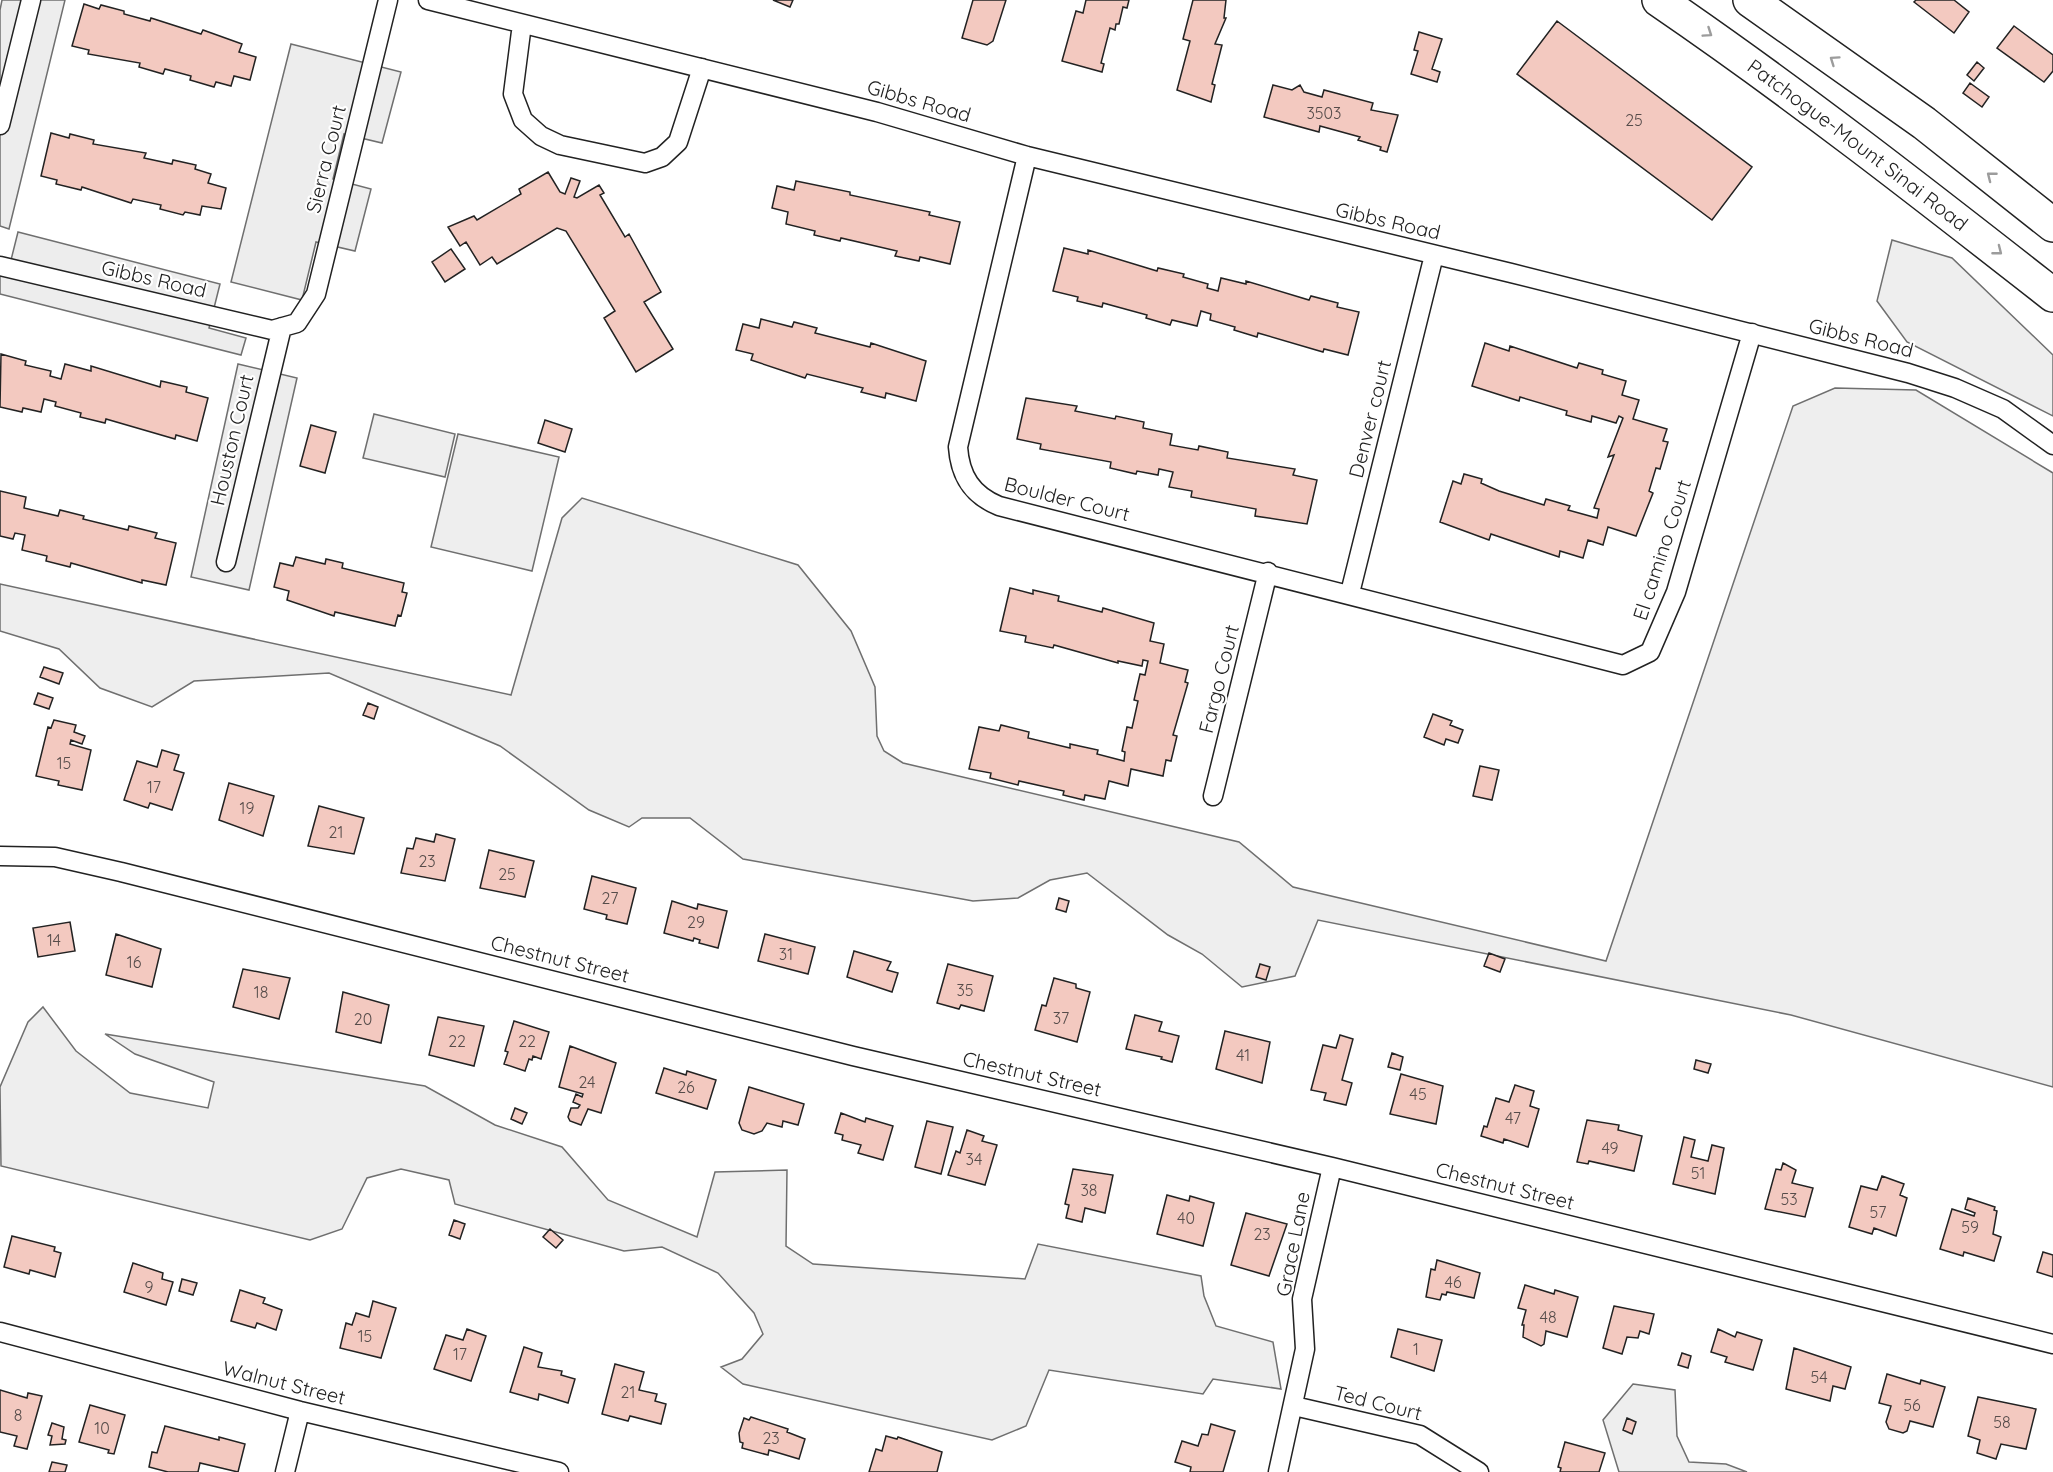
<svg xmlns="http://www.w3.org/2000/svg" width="2053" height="1472" font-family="Quicksand,sans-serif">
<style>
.green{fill:#eee;stroke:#6f6f6f;stroke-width:1.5}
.parking{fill:#ededed;stroke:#6f6f6f;stroke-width:1.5}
.building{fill:#f3c9c0;stroke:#222;stroke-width:1.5}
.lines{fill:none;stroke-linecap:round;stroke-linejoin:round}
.street-casing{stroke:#222;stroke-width:21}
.highway-casing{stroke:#222;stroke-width:36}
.street{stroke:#fff;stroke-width:18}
.highway{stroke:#fff;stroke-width:33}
.oneway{stroke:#9c9c9c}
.labels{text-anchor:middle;stroke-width:4.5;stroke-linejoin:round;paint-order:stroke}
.number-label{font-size:16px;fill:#564c4a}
.street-label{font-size:20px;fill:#222;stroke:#fff}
</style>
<rect width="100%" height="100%" fill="#fff"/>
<!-- green -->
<path class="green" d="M1892,240L1952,258L2053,355V416L1907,342L1877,301Z
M1835,388L1916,390L2053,473V1087L1791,1015L1318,920L1295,976L1242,987L1202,954L1168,935L1087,873L1050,880L1018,898L973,901L743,859L690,818H642L629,827L589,810L500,746L329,673L194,681L152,707L100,688L59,649L0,631V584L511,695L562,518L582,498L798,565L851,631L875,687L877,736L884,751L903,763L1239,842L1293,887L1606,961L1793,406Z
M374,414L455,434L445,477L363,458Z
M458,434L559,457L532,571L431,547Z
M43,1007L76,1051L130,1093L208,1108L214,1082L135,1054L105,1034L425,1086L495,1125L562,1147L608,1200L697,1237L715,1172L787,1170L786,1246L813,1264L1025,1279L1038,1244L1201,1276L1204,1296L1216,1326L1273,1342L1281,1389L1213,1379L1203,1394L1049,1370L1026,1426L992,1440L743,1384L721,1367L742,1359L763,1334L754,1313L718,1273L662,1247L624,1251L455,1204L449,1180L401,1169L367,1178L342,1229L310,1240L1,1166L0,1087L28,1022Z
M1633,1384L1675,1390L1677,1436L1689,1462L1726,1464L1747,1472H1619L1603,1420Z"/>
<!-- parking -->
<path class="parking" d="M2,0H65L9,229L0,226V10Z
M291,44L401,72L382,143L344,134L333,179L371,189L355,251L316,242L302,300L231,282Z
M18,232L220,284L209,328L246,338L241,355L0,294V274L7,276Z
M238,364L297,378L249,590L191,577Z"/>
<!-- building -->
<path class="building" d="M773,0H793L790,7Z
M973,0H1006L993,41L987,45L962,38Z
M1086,0H1129L1127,8L1123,7L1119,24H1116L1115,30L1110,28L1101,63L1104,64L1102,72L1062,61L1076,11L1083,13Z
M1193,0H1226L1224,18H1226L1215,44L1222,45L1212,84L1215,85L1211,102L1177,90L1190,41L1183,39Z
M1916,0H1954L1969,12L1954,33L1914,2Z
M84,4L99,9L101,5L124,11V14L150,21L151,18L201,34L203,30L242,44L239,52L256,57L250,80L234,76L231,86L216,82L214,87L190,80L191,76L165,69L163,74L139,67L140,63L88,54L89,50L72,46Z
M1557,21L1752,167L1712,220L1517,74Z
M2014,26L2053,55V71L2044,82L1997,48Z
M1419,32L1442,39L1432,69L1440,72L1437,82L1411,74L1418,51L1414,50Z
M1977,62L1984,68L1974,81L1967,75Z
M1970,83L1989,97L1982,107L1963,93Z
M1273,85L1292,90L1300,85L1304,92L1322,97L1324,90L1373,103L1371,110L1398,115L1387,152L1380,150L1381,147L1358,140L1360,137L1320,126L1319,132L1264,117Z
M51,133L69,138L70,134L94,140L93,144L146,153L144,158L172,164L173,160L196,165L195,169L211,174L208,183L226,188L221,209L202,206L200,215L185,212L183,215L160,209L161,205L133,199L131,203L82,187L81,190L56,184L57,180L41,176Z
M548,172L560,192L565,194L571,178L580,181L574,197L577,198L599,185L604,193L600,195L625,237L629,234L661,292L644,302L673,349L636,372L604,318L615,311L566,231L557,228L497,264L492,257L480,265L466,242L460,246L448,227L474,216L477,220L521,194L519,189Z
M796,181L850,192V195L930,212L929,215L960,222L950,264L920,257L919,261L895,256L897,251L841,238L840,241L814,235L815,231L786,224L788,212L772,208L777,186L794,190Z
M1064,248L1088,254V250L1157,271L1158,268L1184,274L1183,277L1208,284L1207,288L1218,291L1221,278L1246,284V281L1309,300L1311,296L1338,303L1337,307L1359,312L1348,355L1324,349L1323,352L1258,333L1257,337L1234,330L1235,327L1210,320L1211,314L1201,311L1197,326L1172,320L1170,325L1146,318L1147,315L1103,303L1102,307L1077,301L1078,297L1053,291Z
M451,249L465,269L445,282L432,262Z
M761,319L792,327L794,322L817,328L815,333L870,347L871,343L926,361L916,401L886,393L885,398L861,392L863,388L807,374L805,378L751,360L753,354L736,350L743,324L759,328Z
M1485,343L1509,351L1510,346L1577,368L1579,363L1603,370L1602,374L1626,381L1622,395L1639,400L1633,419L1667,429L1663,441L1668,442L1660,469L1656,468L1649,491L1653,493L1636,536L1608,527L1603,545L1588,540L1583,558L1560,551L1559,557L1491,534L1489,540L1440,522L1453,481L1461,484L1464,474L1482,479L1481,483L1499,491L1544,505L1546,499L1570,506L1568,510L1597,518L1599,509L1594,508L1614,455L1608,457L1623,418L1619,416L1616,423L1592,416L1591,422L1566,415L1567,411L1520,397L1519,401L1472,386Z
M1,354L26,361L25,365L51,371L50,376L61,379L65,364L91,371V366L160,387L161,381L187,387L186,392L208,398L197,441L176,435L175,439L106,419L105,423L80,417L81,413L55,406L56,402L44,399L41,412L23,408L22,412L0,407Z
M1026,398L1077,406L1075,411L1115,419L1116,416L1144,422L1143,428L1172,434L1170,445L1198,450L1199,446L1228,452L1227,458L1295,469L1293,475L1317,480L1307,524L1255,516L1256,509L1191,497L1192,491L1169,487L1173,472L1159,469L1158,475L1137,471L1136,474L1110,468L1111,462L1040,449L1041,444L1017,439Z
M545,420L572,429L565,452L538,443Z
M311,425L336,432L325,473L300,466Z
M0,491L26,497L24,508L58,516L60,510L84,516L83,519L128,530L129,526L157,533L155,538L176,543L166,585L142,580V583L71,563L70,567L46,561L47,556L22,550L25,535L15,533L13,539L0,536Z
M296,557L325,564L326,559L343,563L342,568L404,583L402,592L407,593L401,616L398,615L395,626L335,612L334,616L287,600L289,591L274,587L280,563L293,566Z
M1010,588L1033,594V590L1059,596L1058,601L1102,612L1103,608L1154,623L1150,641L1164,644L1160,663L1188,670L1185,682L1188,683L1173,735L1177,736L1171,761L1166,760L1163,776L1131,769L1128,786L1109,781L1105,799L1085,795L1084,800L1063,795L1064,791L1019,781L1018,785L990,778L991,773L969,769L979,727L999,731L1001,725L1029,732L1028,738L1070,748V744L1098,750L1097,754L1124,761L1125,752L1122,751L1127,727L1132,728L1138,701L1134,700L1140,674L1145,675L1148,661L1143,660L1142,666L1118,661V663L1054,645L1053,648L1025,642L1026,636L1000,631Z
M44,667L63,673L59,684L40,677Z
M38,693L53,698L49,709L34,704Z
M368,703L378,707L374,719L363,715Z
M1433,714L1452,721L1450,725L1463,730L1458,743L1446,739L1444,745L1424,737Z
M54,720L76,725L74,732L85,736L82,744L71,740L70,744L91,750L82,790L58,785L59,781L36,776L48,727L51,728Z
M162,750L179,755L174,770L184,773L172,810L150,803L148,808L124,800L137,761L157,767Z
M1480,766L1499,770L1492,800L1473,796Z
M229,783L274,796L263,836L219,820Z
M319,806L364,818L354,854L308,846Z
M436,834L455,839L445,881L401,873L407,848L413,849L416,838L434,842Z
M489,850L534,861L525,897L480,888Z
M592,876L636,888L627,924L606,919L607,915L584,909Z
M1059,898L1069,901L1066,912L1056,909Z
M672,901L697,909L698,904L727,911L718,948L699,943L700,940L694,938L693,941L664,933Z
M70,922L75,951L38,957L33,928Z
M116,934L161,949L152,987L106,975Z
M765,934L815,947L808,974L758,961Z
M854,951L891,962L887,970L898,973L892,992L847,977Z
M1489,953L1505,959L1500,972L1484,966Z
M948,964L993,976L984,1011L961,1005L959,1009L937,1003Z
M1260,964L1270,967L1266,980L1256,977Z
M243,969L290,978L279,1019L233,1007Z
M1054,978L1076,984V988L1090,992L1077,1042L1035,1030L1042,1005L1046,1006Z
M343,992L389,1005L381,1043L336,1032Z
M1135,1015L1162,1022L1159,1031L1179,1036L1172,1062L1161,1059L1162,1057L1126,1049Z
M438,1017L484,1026L474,1066L429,1055Z
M514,1021L549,1032L541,1059L533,1056L532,1060L529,1059L525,1071L504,1064L508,1052L505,1051Z
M1225,1031L1270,1042L1262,1083L1216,1069Z
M1340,1035L1353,1039L1342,1080L1352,1083L1346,1105L1324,1100L1326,1093L1311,1090L1323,1045L1336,1048Z
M570,1046L616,1063L601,1113L588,1109L581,1125L570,1121L568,1117L571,1108H578L580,1105L573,1102L576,1094L582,1097L583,1094L559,1087Z
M1392,1053L1403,1057L1400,1070L1388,1067Z
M1696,1060L1711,1064L1708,1073L1694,1069Z
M664,1068L686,1075L687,1071L716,1080L707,1109L656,1093Z
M1401,1074L1443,1086L1436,1124L1390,1114Z
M1515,1085L1534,1091L1530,1106L1539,1109L1528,1147L1504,1139L1503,1143L1481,1136L1484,1126L1487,1127L1496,1098L1509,1102Z
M749,1087L804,1104L798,1125L783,1121L782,1127L767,1123L762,1131L754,1134L742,1130L739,1123Z
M515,1108L527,1113L522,1124L511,1119Z
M841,1113L865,1122L866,1118L893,1126L883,1160L858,1153L861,1145L842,1140L843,1135L835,1133Z
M1587,1120L1619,1125L1618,1130L1642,1136L1634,1171L1589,1161L1588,1164L1577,1162Z
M927,1121L953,1127L941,1174L915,1167Z
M967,1130L984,1136L982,1141L997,1145L985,1185L948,1175L956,1151L960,1153Z
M1684,1137L1695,1140L1691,1157L1708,1161L1712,1145L1724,1148L1715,1194L1673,1184Z
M1783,1163L1796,1170L1792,1183L1813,1188L1805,1217L1765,1209L1776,1169L1781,1170Z
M1073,1169L1113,1175L1105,1213L1085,1208L1082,1222L1066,1218L1069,1205L1065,1204Z
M1882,1176L1904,1184L1900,1195L1907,1198L1896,1236L1874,1228L1872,1234L1849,1227L1861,1186L1877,1190Z
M1167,1195L1189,1201L1190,1196L1214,1203L1203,1246L1157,1234Z
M1968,1198L1995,1207L1994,1210L1997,1211L1993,1234L2001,1237L1994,1261L1964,1252L1963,1256L1940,1249L1952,1209L1974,1216L1975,1213L1965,1209Z
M1246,1213L1287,1224L1269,1276L1231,1265Z
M454,1220L465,1224L460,1239L449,1235Z
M550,1229L563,1240L556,1248L543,1237Z
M12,1236L55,1247L54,1251L61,1253L55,1277L30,1270L29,1274L4,1267Z
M2043,1252L2053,1255V1277L2037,1272Z
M1437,1260L1480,1273L1474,1298L1447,1292L1446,1295L1442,1294L1440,1300L1426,1297L1431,1269L1435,1270Z
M133,1263L163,1273L162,1279L173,1282L166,1305L124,1292Z
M182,1279L197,1283L193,1295L179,1291Z
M1525,1285L1554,1294L1555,1290L1578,1297L1567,1337L1546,1331L1544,1344L1541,1346L1523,1337L1524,1325H1522L1526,1310L1518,1308Z
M240,1290L265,1298L263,1303L282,1310L276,1330L257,1323L255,1328L231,1321Z
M373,1301L396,1308L381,1358L340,1348L346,1323L352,1325L356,1313L369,1317Z
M1614,1306L1654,1314L1649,1334L1640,1331L1638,1338L1627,1337L1622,1354L1603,1348Z
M467,1329L486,1336L471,1381L434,1369L446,1335L463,1340Z
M1398,1329L1442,1340L1434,1371L1391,1357Z
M1718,1329L1735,1337L1737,1332L1762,1340L1753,1370L1725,1362L1727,1357L1711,1352Z
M524,1347L542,1353L538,1367L562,1371L561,1375L575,1379L568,1403L539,1394L538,1400L510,1392Z
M1794,1348L1851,1367L1845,1389L1833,1386L1830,1401L1786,1389Z
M1682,1353L1691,1356L1688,1368L1678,1365Z
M615,1364L644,1372L639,1390L657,1394L655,1401L666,1404L661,1424L630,1416L628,1421L602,1414Z
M1887,1374L1920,1384L1921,1380L1945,1387L1933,1427L1910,1421L1907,1431L1903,1433L1889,1429L1886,1422L1891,1406L1879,1403Z
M0,1390L27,1398L28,1393L42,1396L27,1449L14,1446L17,1436L0,1432Z
M1978,1397L2036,1409L2026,1449L2001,1444L1996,1459L1977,1453L1980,1440L1968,1436Z
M90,1405L125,1415L114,1454L108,1453L109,1450L79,1442Z
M751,1417L788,1429L787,1432L805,1439L799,1459L769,1450L768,1455L742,1448L743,1443L740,1442L739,1433L744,1418L749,1420Z
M1627,1418L1636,1422L1632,1434L1623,1430Z
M52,1423L64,1427L62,1439L66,1440L65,1444L50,1445L52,1436L48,1435Z
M1211,1424L1235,1431L1223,1472H1190L1191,1467L1175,1462L1182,1441L1198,1446L1202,1434L1208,1435Z
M165,1426L219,1440V1437L245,1444L238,1472L200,1463L198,1472H168L149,1467L152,1452L157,1453Z
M886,1436L897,1439L898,1437L942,1452L937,1472H869L876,1449L882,1451Z
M1565,1442L1605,1453L1599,1472H1560L1561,1468L1558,1467Z
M52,1462L67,1465L65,1472H49Z"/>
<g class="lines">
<!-- street casing -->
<g class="street-casing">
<path id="street" d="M428,0L877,112L1027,156L1511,273L1908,373L1955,388L2003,409L2053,445
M522,24L513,94L523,120L541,136L560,145L645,163L662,157L678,142L702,68
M0,125L31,0
M1027,156L958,447C960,476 972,495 999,506L1623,665L1650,652L1676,592L1752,333
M0,266L272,330L297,323L316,294L388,0
M226,562L282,327
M1350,593L1434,255
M1213,796L1268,572
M0,856L55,857L121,872L853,1056L1332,1167L2053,1344
M0,1332L300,1411L559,1472
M1294,1406L1420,1435L1479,1472
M285,1472L300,1411
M1278,1472L1305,1349L1302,1299L1332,1167"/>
</g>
<!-- highway casing -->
<g class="highway-casing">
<g id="highway">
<path id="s1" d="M1659,0C1795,93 1924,194 2053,295"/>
<path d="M1750,0L1924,123L2053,225"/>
</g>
</g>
<!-- street -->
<use href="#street" class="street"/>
<!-- highway -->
<use href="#highway" class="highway"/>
</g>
<!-- one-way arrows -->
<defs><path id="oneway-chevron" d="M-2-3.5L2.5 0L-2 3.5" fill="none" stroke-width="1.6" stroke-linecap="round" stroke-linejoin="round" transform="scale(1.5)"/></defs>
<g class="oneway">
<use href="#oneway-chevron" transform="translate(1708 33) rotate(34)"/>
<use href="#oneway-chevron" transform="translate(1834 60) rotate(-145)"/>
<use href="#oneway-chevron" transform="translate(1991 176) rotate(-142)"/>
<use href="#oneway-chevron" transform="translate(1998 251) rotate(38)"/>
</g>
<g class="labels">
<!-- number labels -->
<g class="number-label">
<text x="1324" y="119">3503</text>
<text x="1634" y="126">25</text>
<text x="64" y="769">15</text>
<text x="154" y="793">17</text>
<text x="247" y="814">19</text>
<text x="336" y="838">21</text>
<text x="427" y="867">23</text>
<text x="507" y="880">25</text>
<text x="610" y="904">27</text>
<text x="696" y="928">29</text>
<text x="54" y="946">14</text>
<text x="786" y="960">31</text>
<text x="134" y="968">16</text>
<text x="965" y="996">35</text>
<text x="261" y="998">18</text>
<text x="1061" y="1024">37</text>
<text x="363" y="1025">20</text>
<text x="457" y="1047">22</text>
<text x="527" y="1047">22</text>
<text x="1243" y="1061">41</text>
<text x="587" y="1088">24</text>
<text x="686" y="1093">26</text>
<text x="1418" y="1100">45</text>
<text x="1513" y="1124">47</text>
<text x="1610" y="1154">49</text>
<text x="974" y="1165">34</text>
<text x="1698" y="1179">51</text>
<text x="1089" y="1196">38</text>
<text x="1789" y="1205">53</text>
<text x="1878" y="1218">57</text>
<text x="1186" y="1224">40</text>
<text x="1970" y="1233">59</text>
<text x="1262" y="1240">23</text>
<text x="1453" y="1288">46</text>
<text x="149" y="1293">9</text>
<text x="1548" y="1323">48</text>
<text x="365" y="1342">15</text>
<text x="1416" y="1355">1</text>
<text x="460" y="1360">17</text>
<text x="1819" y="1383">54</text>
<text x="628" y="1398">21</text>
<text x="1912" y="1411">56</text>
<text x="18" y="1421">8</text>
<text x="2002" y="1428">58</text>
<text x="102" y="1434">10</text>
<text x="771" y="1444">23</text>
</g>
<!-- street labels -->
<g class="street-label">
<text transform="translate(919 101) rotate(16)" y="7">Gibbs Road</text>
<text dy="7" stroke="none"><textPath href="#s1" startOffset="246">Patchogue-Mount Sinai Road</textPath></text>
<text transform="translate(326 159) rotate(-76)" y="7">Sierra Court</text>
<text transform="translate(1388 221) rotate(13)" y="7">Gibbs Road</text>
<text transform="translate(154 279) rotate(13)" y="7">Gibbs Road</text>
<text transform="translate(1861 338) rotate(14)" y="7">Gibbs Road</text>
<text transform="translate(1370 419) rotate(-76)" y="7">Denver court</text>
<text transform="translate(232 440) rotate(-77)" y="7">Houston Court</text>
<text transform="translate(1067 499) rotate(14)" y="7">Boulder Court</text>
<text transform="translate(1662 550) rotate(-72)" y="7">El camino Court</text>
<text transform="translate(1219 679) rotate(-76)" y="7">Fargo Court</text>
<text transform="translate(560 959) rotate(14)" y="7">Chestnut Street</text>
<text transform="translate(1032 1074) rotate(13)" y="7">Chestnut Street</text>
<text transform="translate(1505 1186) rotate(14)" y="7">Chestnut Street</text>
<text transform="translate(1293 1244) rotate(-79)" y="7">Grace Lane</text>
<text transform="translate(284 1383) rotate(14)" y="7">Walnut Street</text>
<text transform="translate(1378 1403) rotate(14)" y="7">Ted Court</text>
</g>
</g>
</svg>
